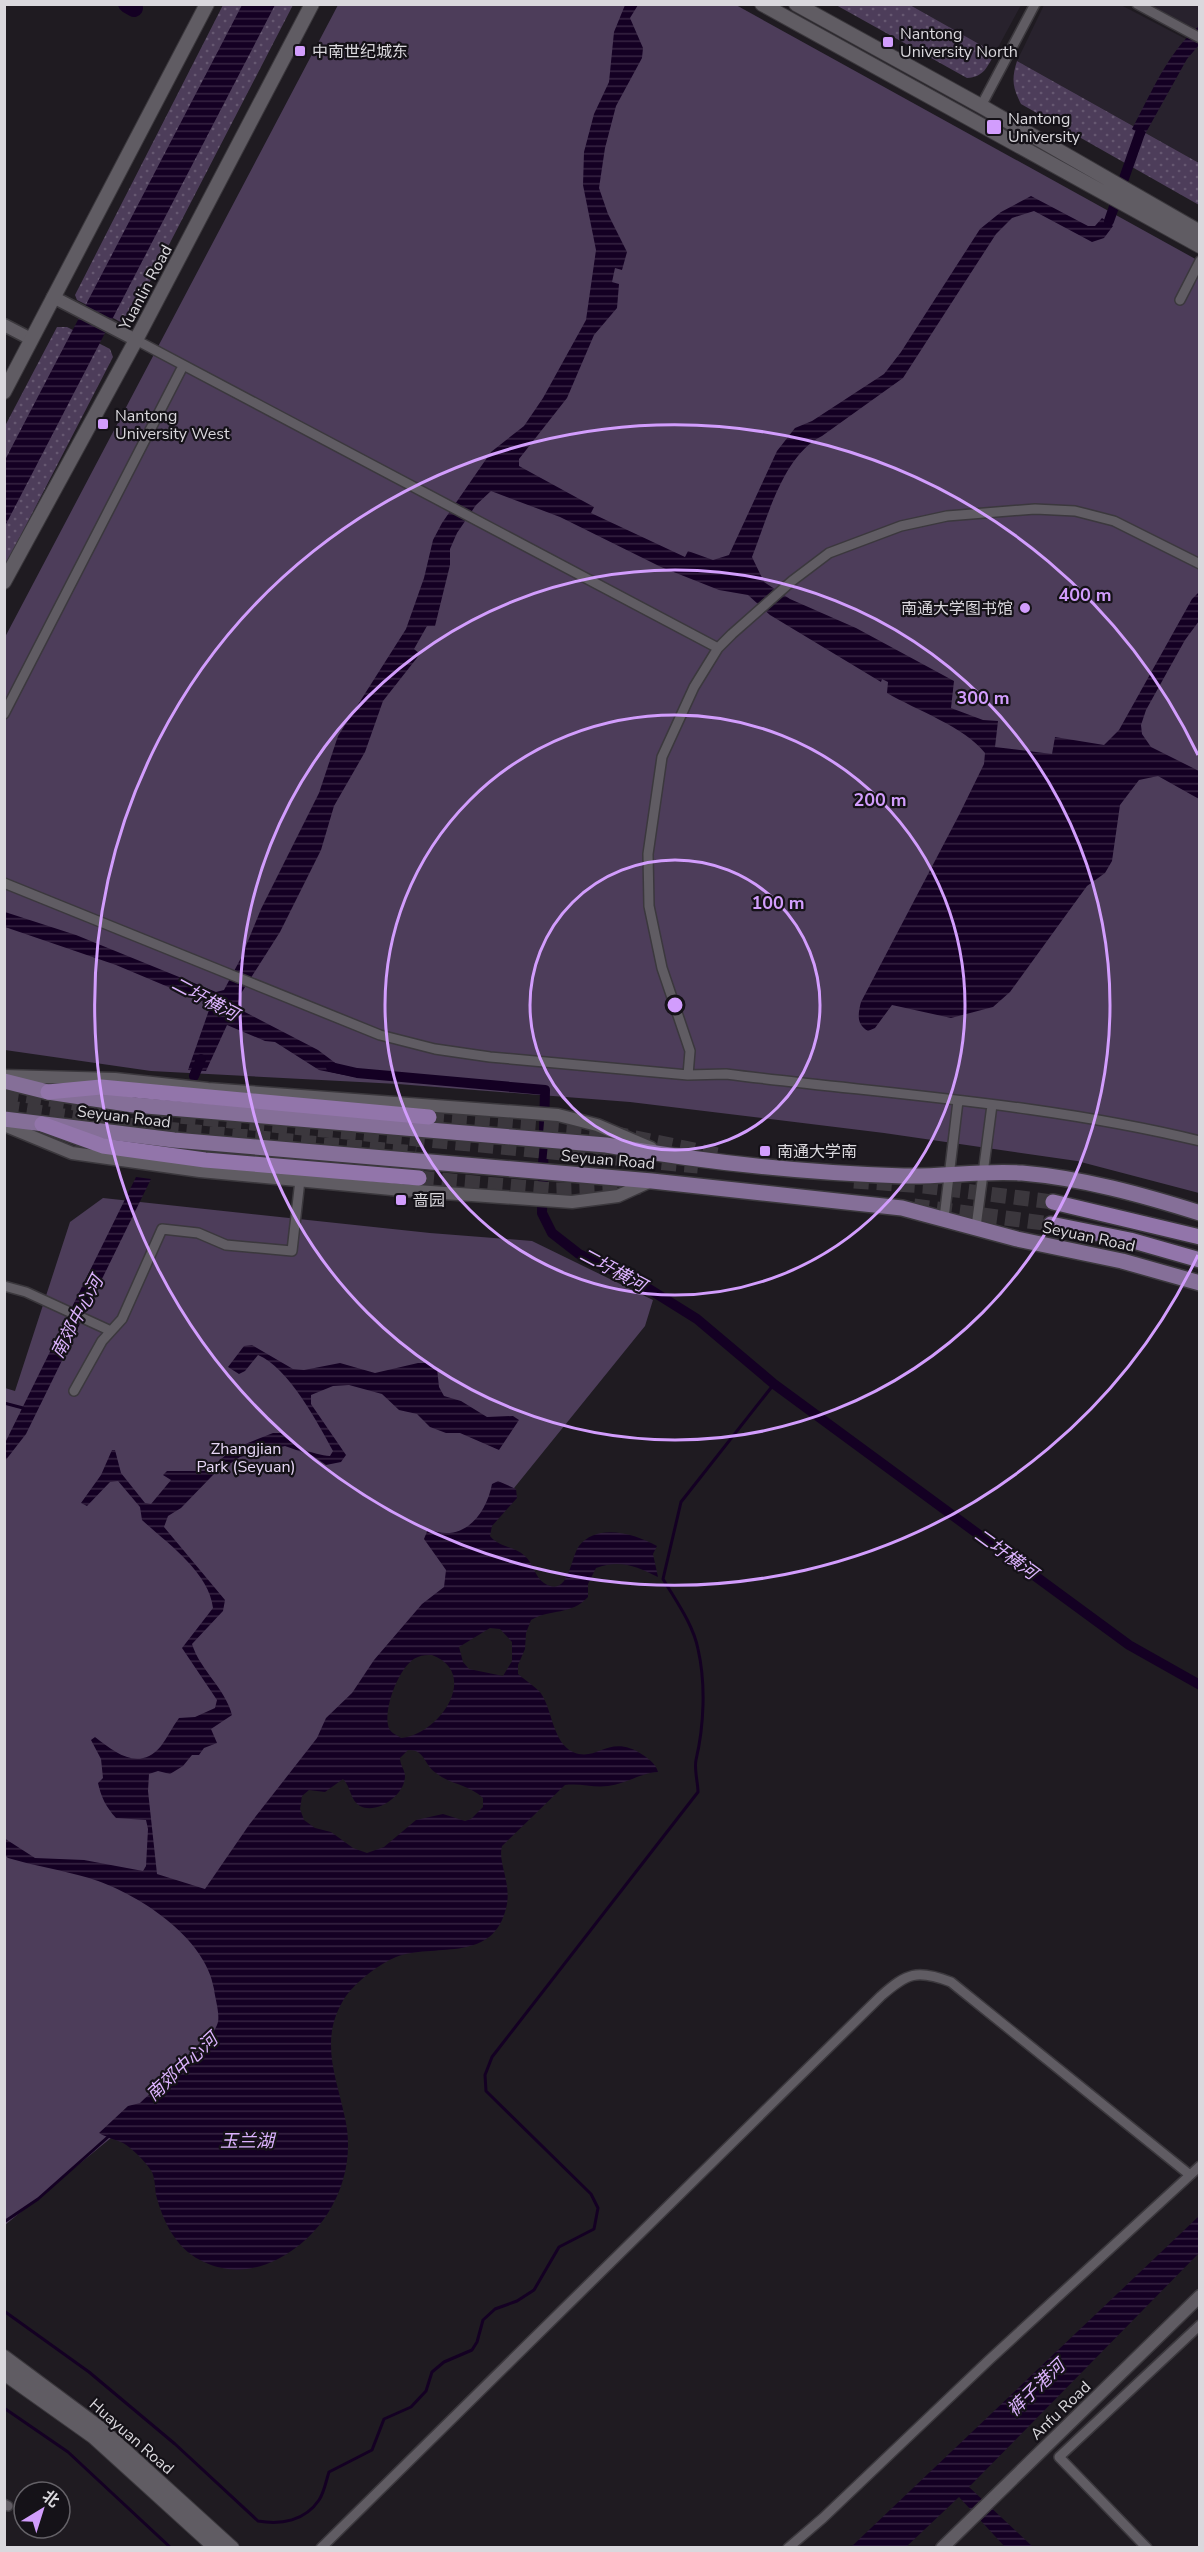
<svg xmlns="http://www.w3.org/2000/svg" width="1204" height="2552" font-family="'Nunito Sans','Noto Sans SC',sans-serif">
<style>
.built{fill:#28222d}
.grass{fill:url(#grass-dots)}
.park{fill:#4d3d5a}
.water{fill:url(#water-rules);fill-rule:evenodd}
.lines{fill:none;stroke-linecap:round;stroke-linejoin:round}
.stream{stroke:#140023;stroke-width:3}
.canal{stroke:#140023;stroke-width:10}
.river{stroke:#140023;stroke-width:18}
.trunk-tunnel{stroke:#3b373d;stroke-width:15;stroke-dasharray:15 8;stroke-linecap:butt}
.minor-casing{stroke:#3b383d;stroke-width:12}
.tertiary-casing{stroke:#3b383d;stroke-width:15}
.secondary-casing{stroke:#3b383d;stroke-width:16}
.primary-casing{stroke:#3b383d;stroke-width:18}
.trunk-casing{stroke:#3b383d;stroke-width:18}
.minor{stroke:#605c63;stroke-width:9}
.tertiary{stroke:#605c63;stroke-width:12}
.secondary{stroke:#605c63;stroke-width:14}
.primary{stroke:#856f98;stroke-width:15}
.trunk{stroke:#9275aa;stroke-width:15}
.ring{fill:none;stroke:#d29dfd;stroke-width:3}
.poi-dot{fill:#d29dfd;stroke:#151218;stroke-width:2}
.labels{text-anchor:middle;stroke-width:4.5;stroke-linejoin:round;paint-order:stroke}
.poi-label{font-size:16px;fill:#dad8dd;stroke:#151218;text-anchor:start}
.street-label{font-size:16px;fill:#dad8dd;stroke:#151218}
.park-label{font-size:16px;fill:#e6d6f5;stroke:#151218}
.water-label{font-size:18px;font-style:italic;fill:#dcb3fe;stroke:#151218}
.centre{fill:#d29dfd;stroke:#151218;stroke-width:3}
.ring-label{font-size:18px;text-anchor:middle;font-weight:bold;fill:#d29dfd;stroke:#151218;stroke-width:4.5;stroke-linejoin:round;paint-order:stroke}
</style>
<defs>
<pattern id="grass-dots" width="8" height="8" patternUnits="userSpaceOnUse" patternTransform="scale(1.5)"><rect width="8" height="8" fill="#4d3d5a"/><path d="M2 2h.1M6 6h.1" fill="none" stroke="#665871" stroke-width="1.8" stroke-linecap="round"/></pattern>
<pattern id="water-rules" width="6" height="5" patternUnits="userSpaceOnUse" patternTransform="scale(1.5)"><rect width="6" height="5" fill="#140023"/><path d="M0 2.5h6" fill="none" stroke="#362442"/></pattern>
</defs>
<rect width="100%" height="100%" fill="#1f1b21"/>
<!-- built -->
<path class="built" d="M910,5H1021L995,53Z
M1044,5H1121L1199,46V163L1017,61Z
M1151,5H1199V31Z"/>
<!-- grass -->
<path class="grass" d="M223,5H293L129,322L123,323L77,300L75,295Z
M836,5H910L995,53C987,67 984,77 967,78Z
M1017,61L1199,163V205L1021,104C1013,88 1011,80 1017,61Z
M57,327H67L110,349L113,357L5,566V426Z"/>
<!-- park -->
<path class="park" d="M338,5H736L1199,261V1193L1077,1161L884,1133L630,1102L398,1084L151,1071L5,1050L4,639Z
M103,1198L430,1233L532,1241L653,1300L645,1326L481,1529L426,1628L253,1841L246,2027L5,2225V1388L15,1391L70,1222Z"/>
<!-- water -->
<path class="water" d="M242,5H275L5,526V460Z
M625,5H638L630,18L643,48L642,58L616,106L605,148L599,188L608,214L627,252L622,270L615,268L612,282L619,284L617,308L594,335L567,398L519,459V466L594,507L591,513L685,557L688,551L713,560L729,555L777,451L795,428L812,421L884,374L901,352L980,229L1001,212L1031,196L1088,226H1095L1102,218L1113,226L1104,238L1092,242L1034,211L1012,218L996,234L903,378L822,436C783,455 767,519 752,557L764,582L790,599L856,628L954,681L951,708L983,720L998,721L995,747L1052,754L1055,737L1104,745L1119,730L1192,599L1199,592V621L1185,640L1146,710L1141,725L1142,734L1151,747L1199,771V799L1158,776L1139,780L1120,805L1112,861L1105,873L1087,886L1010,992L993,1007L951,1018L892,1005L875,1028L868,1031C856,1024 858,1014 861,1002L959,815L984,764L985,753C965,727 916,710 887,693L888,682L882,679L881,682L770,615L748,595L719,590L661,567L560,517L491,491L476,505L457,533L450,549V565L435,626H427L414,649L420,654L383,701L365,752L334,806L321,850L280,932L240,995L238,1003L241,1010L318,1050L354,1077L319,1070L275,1042L265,1041L227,1025L206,1071L188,1070L209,1010L204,1002L116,965L5,927V912L76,935L216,992L224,990L241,958L261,909L319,793L338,736L406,629L424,578L433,540L442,523L491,452L524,426L543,398L586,320L596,250L583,185L584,152L594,114L609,82L614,32Z
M1199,26V45L1187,59L1144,136L1132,129C1152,92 1167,53 1199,26Z
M136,1177L151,1179L26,1434L5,1461V1443Z
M252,1345L293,1369L304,1370L340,1363L375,1373L418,1363H429L437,1368L439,1387L444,1396L461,1401L487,1417L513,1416L519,1420L499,1450L460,1433H446L430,1427L417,1414L399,1410L382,1394L349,1385L333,1386L311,1395V1404L346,1455L341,1462L326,1465L313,1456L285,1446L240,1457L213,1475L181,1508L168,1516L164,1527L225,1600L223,1611L192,1644C200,1670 225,1688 232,1715L211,1729L217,1743L204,1748L199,1755H192L183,1766L170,1774L158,1771L149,1774L148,1791L157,1874L205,1889L249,1825L317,1738L326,1718L352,1693L374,1660L422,1604L444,1587L446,1570L424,1539L428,1529C463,1544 486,1515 492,1484L498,1481L516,1489L517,1498L492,1526L490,1536C500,1548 514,1546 525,1556C533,1563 535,1577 544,1583C569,1599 570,1558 579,1546C597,1522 636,1534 657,1546L653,1554L658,1577C637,1566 619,1559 596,1568L588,1584V1597C570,1616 552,1608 531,1620L526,1633L525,1649L518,1665V1674C525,1680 534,1686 540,1692C553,1710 552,1742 573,1752C598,1763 609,1732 643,1755C650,1760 656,1764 658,1772C640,1773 626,1784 608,1786C593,1788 581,1783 565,1785L502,1846C497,1864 514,1885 505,1912C490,1963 433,1943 396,1957C379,1964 357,1981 346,1996C318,2038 336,2075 345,2118C358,2175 328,2233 278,2259C253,2272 226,2274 200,2260C175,2247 163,2221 156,2195C155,2188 155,2179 152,2172C147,2163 132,2148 123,2143C115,2139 107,2138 99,2133L128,2106L140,2103C162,2081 205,2053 217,2025C221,2016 215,1999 214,1989C206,1937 136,1892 89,1878C62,1870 35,1866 8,1858L5,1855L4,1838L35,1858L84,1860L143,1871L146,1866L148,1829L146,1820L116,1818C106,1807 101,1797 98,1783L103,1778L101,1759L91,1740L95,1737C116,1753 139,1772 161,1746C168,1737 172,1727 179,1718L195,1717L215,1708L217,1700L182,1648L213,1608C209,1572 167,1543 142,1520L140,1507L118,1481L110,1482L87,1506L81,1503L101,1475L112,1450H115L121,1473L145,1503L151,1504L171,1480L163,1475L167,1471H207L233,1449L273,1433H281C292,1446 313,1455 330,1456L333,1451C318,1423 288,1367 258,1355L245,1371L239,1374L228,1367L244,1346ZM490,1628L500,1629L512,1642V1661L503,1676L469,1669L463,1662L459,1647ZM432,1655C480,1673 441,1734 401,1738C395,1734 389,1732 388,1725C384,1707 400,1663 418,1657C422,1655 428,1655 432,1655ZM408,1750C426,1750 423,1764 436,1773C451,1785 468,1784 483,1798V1807L471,1819L465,1821L443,1814L416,1820L384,1847L367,1853L353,1848L331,1832L315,1828L304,1820L300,1809L302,1796L309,1790L325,1792L343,1779C351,1787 350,1800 360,1806C377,1815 405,1795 405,1776C405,1770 400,1765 400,1758Z
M1199,2216V2253L969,2487L1033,2547H1005L959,2497L906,2547L850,2548Z"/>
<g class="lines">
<!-- stream -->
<path class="stream" d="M4,1403L23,1408
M4,2222L38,2199L109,2136
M4,2311L89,2372L175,2444L258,2521C281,2525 305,2521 319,2500C324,2493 326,2481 329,2472L372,2450L384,2419L411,2407L426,2391L432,2372L444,2362L472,2350L477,2342L483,2320L495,2309L517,2301L534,2290L559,2247L594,2229L598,2208L591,2194L486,2091L485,2075L492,2057L698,1792C698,1783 694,1769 696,1760C704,1726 706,1684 698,1649C693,1624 676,1601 663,1579L681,1502L774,1384
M4,2408L68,2452L171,2548"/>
<!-- canal -->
<path class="canal" d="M1109,221L1140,133
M331,1067L357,1073L545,1090L542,1213L552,1233L579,1254L641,1284L697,1319L774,1384L1129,1645L1200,1685
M194,1076L201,1059"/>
<!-- river -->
<path class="river" d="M127,4L134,8"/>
<!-- trunk-tunnel -->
<path class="trunk-tunnel" d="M4,1092L119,1110
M4,1107L125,1125L416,1153
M158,1114L698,1166
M429,1117L607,1132L723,1156
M419,1178L554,1190L641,1187
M854,1181L924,1186L1053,1202
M914,1206L1051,1224"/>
<!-- minor casing -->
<g class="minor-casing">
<path id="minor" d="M1137,4L1200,38
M981,106L1035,4
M1180,300L1200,261
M136,340L718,648
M4,714L183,366
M4,883L380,1035L435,1049L490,1057L688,1075L726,1074C884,1094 1044,1103 1200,1141
M688,1075L690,1051L662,968L649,906L648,854L662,757L694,687L718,648L732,634L792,581L829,553L901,526L947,516L1035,509L1075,511L1114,521L1200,564
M944,1218L958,1101
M976,1227L992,1105
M4,1286L26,1292L111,1331
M74,1391L102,1341L122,1319L162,1229L198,1233L226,1245L292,1251L300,1180
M4,2504L8,2506
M321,2548L881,1996C907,1973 917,1969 951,1982L1190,2175
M788,2548L823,2518L989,2360L1200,2166
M1147,2548L1059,2457L1200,2325"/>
</g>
<!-- tertiary casing -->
<g class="tertiary-casing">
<path id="tertiary" d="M53,297L136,340
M4,325L31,339
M4,1076L115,1079L208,1089L558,1115L597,1125L651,1148
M4,1125L72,1153L200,1171L402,1190L572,1202L618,1196L651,1181
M942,2548L1200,2296"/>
</g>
<!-- secondary casing -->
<g class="secondary-casing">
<path id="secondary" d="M762,4L1200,246
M796,4L981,106L1200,232
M4,392L207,4
M4,582L136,340L312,4
M4,2357L101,2429L232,2548
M4,2373L94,2437L216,2548"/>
</g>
<!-- primary casing -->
<g class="primary-casing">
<path id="primary" d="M4,1081L48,1092L134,1105L606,1145C704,1162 804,1173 904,1176C943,1177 983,1170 1022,1173C1082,1178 1143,1195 1200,1213
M4,1119L174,1140L652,1181L902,1208L1017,1239L1122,1261L1200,1283"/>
</g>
<!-- trunk casing -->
<g class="trunk-casing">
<path id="trunk" d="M48,1092L101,1087L429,1117
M42,1124L103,1146L205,1160L419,1178
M1053,1202L1200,1237
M1051,1224L1130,1240L1200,1260"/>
</g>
<!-- minor -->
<use href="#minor" class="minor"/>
<!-- tertiary -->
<use href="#tertiary" class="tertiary"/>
<!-- secondary -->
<use href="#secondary" class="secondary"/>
<!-- primary -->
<use href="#primary" class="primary"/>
<!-- trunk -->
<use href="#trunk" class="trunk"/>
</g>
<!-- distance rings -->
<g class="ring">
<circle cx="675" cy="1005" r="145"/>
<circle cx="675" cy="1005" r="290"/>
<circle cx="675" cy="1005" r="435"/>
<path d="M1198 1255A580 580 0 1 1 1198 755"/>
</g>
<!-- markers -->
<g class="poi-dot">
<rect x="882" y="36" width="12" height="12" rx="3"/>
<rect x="294" y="45" width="12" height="12" rx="3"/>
<rect x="986" y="119" width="16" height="16" rx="3"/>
<rect x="97" y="418" width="12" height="12" rx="3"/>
<circle cx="1025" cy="608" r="6"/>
<rect x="759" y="1145" width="12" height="12" rx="3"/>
<rect x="395" y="1194" width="12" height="12" rx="3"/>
</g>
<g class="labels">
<!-- poi labels -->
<g class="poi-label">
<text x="900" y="39">Nantong<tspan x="900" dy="18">University North</tspan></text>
<text x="312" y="57">中南世纪城东</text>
<text x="1008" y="124">Nantong<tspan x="1008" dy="18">University</tspan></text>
<text x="115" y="421">Nantong<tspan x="115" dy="18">University West</tspan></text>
<text x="1013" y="614" text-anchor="end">南通大学图书馆</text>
<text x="777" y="1157">南通大学南</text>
<text x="413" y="1206">啬园</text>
</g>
<!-- street labels -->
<g class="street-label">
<text transform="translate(145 287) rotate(-62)" y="6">Yuanlin Road</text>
<text transform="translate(124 1116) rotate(7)" y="6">Seyuan Road</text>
<text transform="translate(608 1159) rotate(5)" y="6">Seyuan Road</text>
<text transform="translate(1089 1236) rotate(12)" y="6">Seyuan Road</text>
<text transform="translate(1060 2410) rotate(-44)" y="6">Anfu Road</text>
<text transform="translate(132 2436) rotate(41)" y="6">Huayuan Road</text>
</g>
<!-- park labels -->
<g class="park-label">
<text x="246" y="1454">Zhangjian<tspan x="246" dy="18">Park (Seyuan)</tspan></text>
</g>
<!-- water labels -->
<g class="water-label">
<text transform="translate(205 999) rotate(28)" y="6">二圩横河</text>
<text transform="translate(613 1270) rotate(28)" y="6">二圩横河</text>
<text transform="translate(77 1317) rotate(-62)" y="6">南郊中心河</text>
<text transform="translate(1006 1554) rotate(36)" y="6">二圩横河</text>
<text transform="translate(182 2067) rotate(-43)" y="6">南郊中心河</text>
<text x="247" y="2147">玉兰湖</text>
<text transform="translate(1036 2388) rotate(-44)" y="6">裤子港河</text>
</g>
</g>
<circle cx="675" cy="1005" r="9" class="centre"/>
<g class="ring-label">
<text x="1085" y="601">400 m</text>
<text x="983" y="704">300 m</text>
<text x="880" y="806">200 m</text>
<text x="778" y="909">100 m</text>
</g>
<!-- border -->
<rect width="1204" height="2552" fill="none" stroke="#dad8dd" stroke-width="12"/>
<!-- north arrow -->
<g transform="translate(42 2510) rotate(38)"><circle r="28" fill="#151218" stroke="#646167" stroke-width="1.5"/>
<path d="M0-4.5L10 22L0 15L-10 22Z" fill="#d29dfd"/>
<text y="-9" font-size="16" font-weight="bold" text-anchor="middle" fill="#dad8dd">北</text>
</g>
</svg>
